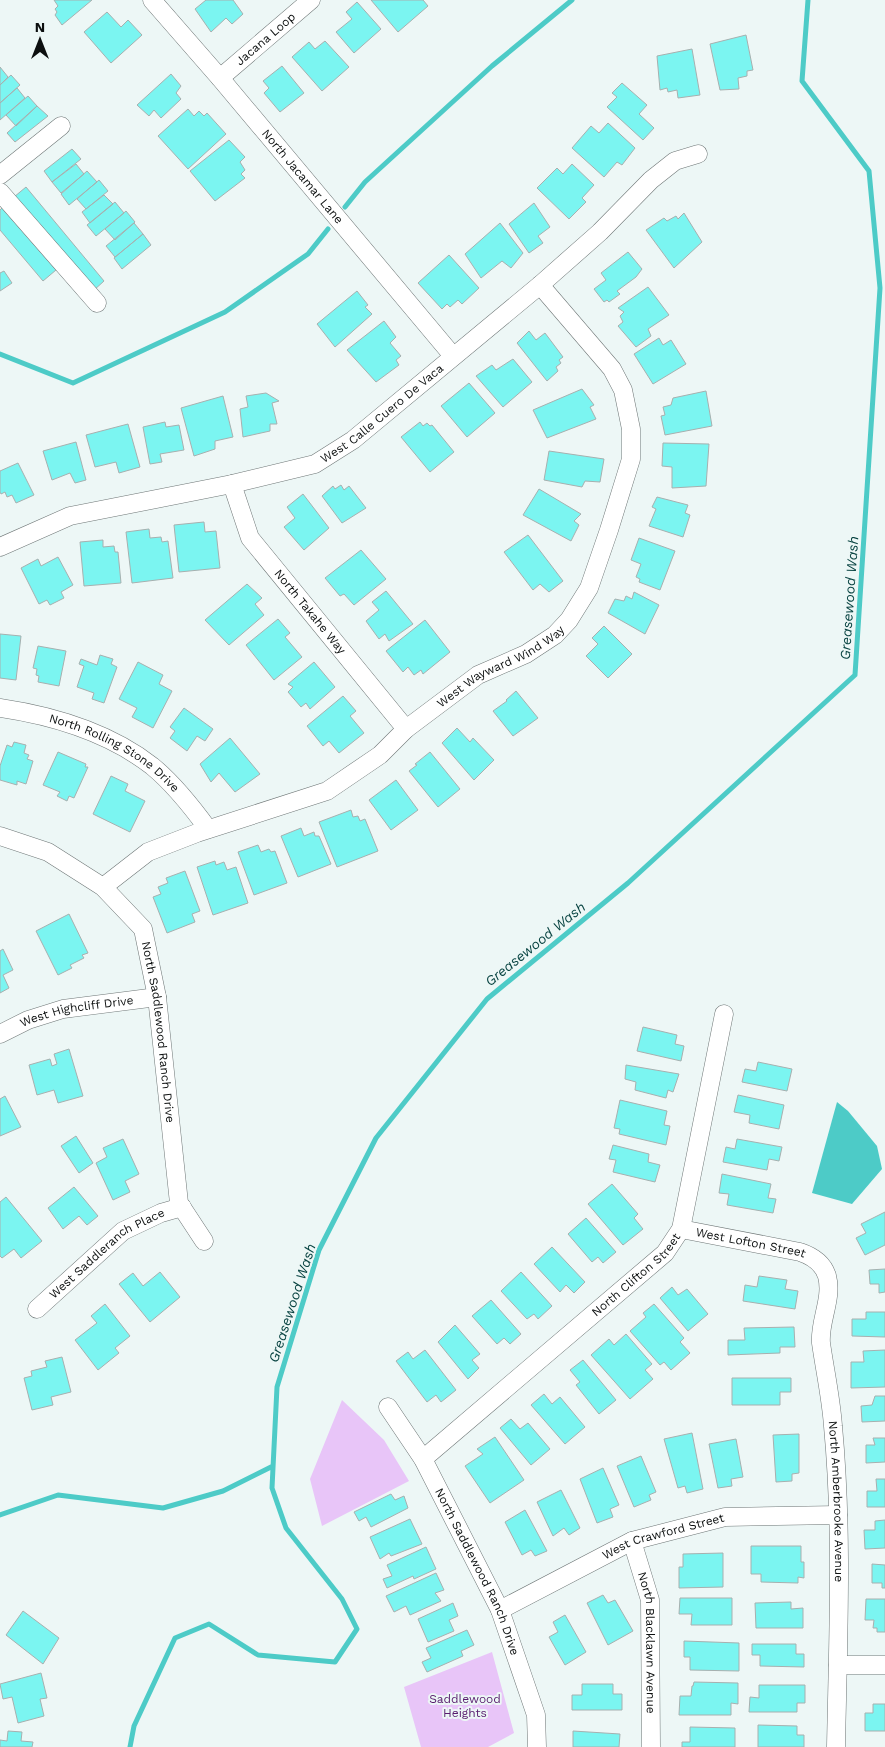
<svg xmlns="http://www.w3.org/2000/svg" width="885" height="1747" font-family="'Work Sans',sans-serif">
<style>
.green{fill:#e8c5f8}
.water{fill:#4dcbc7}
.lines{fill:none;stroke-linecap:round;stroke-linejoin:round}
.stream{stroke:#4dcbc7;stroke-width:5}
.building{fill:#7bf5f1;stroke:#a7b0af}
.minor-casing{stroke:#6e7676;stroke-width:19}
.minor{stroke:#fff;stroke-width:18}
.labels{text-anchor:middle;stroke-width:4;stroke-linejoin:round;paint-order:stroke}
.street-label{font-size:12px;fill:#0c0f0f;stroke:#edf7f6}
.park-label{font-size:12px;fill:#571b6d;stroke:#edf7f6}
.water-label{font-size:14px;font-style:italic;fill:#094442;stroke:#edf7f6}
</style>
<rect width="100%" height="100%" fill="#edf7f6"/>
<!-- green -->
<path class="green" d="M342,1400L384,1440L409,1481L322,1526L310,1479Z
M492,1652L514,1733L488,1747H421L404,1687Z"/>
<!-- water -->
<path class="water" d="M837,1102L848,1111L877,1146L882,1169L852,1204L812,1193Z"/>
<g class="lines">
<!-- stream -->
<path class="stream" d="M345,207L365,182L492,66L572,0
M0,354L73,383L225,312L308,254L328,229
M0,1515L58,1495L163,1508L223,1491L273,1466
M130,1747L134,1726L175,1638L209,1624L258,1655L335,1662L357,1629L342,1599L286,1528L272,1488L277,1387L319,1250L376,1138L487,999L628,883L855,675L880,288L869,171L802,81L808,0"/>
</g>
<!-- building -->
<path class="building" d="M54,0H92L62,25L55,15L57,12L55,9L58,6Z
M206,0H233L243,14L232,24L226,18L211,32L195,9Z
M371,0H423L428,6L398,32Z
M357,2L381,29L354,53L336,32L352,19L346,12Z
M107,12L121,27L128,20L142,35L111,63L84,32Z
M746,35L753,70L747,71V76L738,78L739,89L720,90L710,44Z
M325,41L349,67L322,91L292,57L309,42L315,49Z
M692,49L700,95L678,98L677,90L668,92L667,88L660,90L657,56Z
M282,66L304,93L280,112L264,93L269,88L263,81Z
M0,67L8,77L0,85Z
M171,74L181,86L176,93L181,99L161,118L154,110L149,116L137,105Z
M11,75L20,85L0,103V85Z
M622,83L647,105L639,114L654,128L643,140L607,107L617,97L612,93Z
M17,88L25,98L0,120V103Z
M28,96L37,106L16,126L6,115Z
M37,106L48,116L15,142L7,133Z
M188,109L194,116L199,111L204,116L207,113L226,134L188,169L158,136Z
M608,123L635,148L622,165L617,162L604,177L572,148L591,126L599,133Z
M229,140L245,157L240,162L245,170L241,174L245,178L215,201L190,171Z
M72,149L81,159L52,182L44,171Z
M76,164L84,174L61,193L52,182Z
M572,164L594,185L582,198L586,202L569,219L537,188L557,168L563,174Z
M87,171L97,182L69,205L61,194Z
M99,180L108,191L86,209L77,199Z
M26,187L104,281L93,291L14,197Z
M104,195L113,204L90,223L82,212Z
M115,202L124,213L96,236L87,225Z
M534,203L550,227L538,236L543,243L529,253L509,224Z
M2,208L56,270L43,281L0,230V210Z
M126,211L135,222L115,240L105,229Z
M684,213L702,242L674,268L646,230L664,218L667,221L676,216L678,219Z
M134,223L143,234L115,257L106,246Z
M500,223L523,253L511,268L502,261L481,278L465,254Z
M143,234L151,245L122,269L114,258Z
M628,252L642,269L636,277L617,291L620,294L609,302L607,300L604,302L594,289L606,280L601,273Z
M449,255L479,288L462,304L458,300L450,307L447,304L442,309L418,283Z
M4,271L12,283L0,291V273Z
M648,287L669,315L648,329L651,336L636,347L618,326L623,322L620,316L624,312L618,308Z
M357,291L368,305L365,307L372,314L335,347L317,324Z
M384,321L396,337L390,343L401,356L396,360L399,365L376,382L347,350Z
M529,331L536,340L545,333L563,357L559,360L561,363L556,367L558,371L547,381L517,343Z
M659,338L663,345L671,340L686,364L653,384L634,354Z
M513,359L532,382L503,407L476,376L492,365L496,370Z
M469,383L495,413L467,437L441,406Z
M582,389L594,405L590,407L596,419L547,438L533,410Z
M706,391L712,426L665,435L661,416L665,415L663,407L671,405L673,398Z
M266,393L279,401L272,403L277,424H270V431L243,437L240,409L248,407L246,396Z
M223,396L233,437L215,441V449L194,456L181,408Z
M165,422L166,427L179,425L184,450L160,454L162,462L150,464L143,427Z
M420,422L423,426L427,423L430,426L432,425L454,452L430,472L401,437Z
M128,424L140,467L119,473L116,462L95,467L86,435Z
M76,442L86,480L75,483L70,473L52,480L43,451Z
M663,443L709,444L706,486L672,488V467L662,466Z
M549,451L604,459L600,482L585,481L582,487L544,480Z
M18,463L34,495L16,503L12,495L7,497L5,492L1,494L0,492V471Z
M341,485L344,490L349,486L366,508L342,523L322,496L333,486L335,489Z
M539,489L581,514L574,521L579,525L571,541L523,515Z
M303,494L329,528L304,550L284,527L295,518L287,507Z
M657,497L688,505L685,513L690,515L683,537L649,526L656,509L652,507Z
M204,522L205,532L216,531L220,568L179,572L174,525Z
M149,529L150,538L161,537L162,542L168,541L173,578L132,583L126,532Z
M528,535L563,581L549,592L540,584L533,590L504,552Z
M639,538L675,551L660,590L639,582L640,579L636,577L641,564L631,560Z
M103,540V547L114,546L115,552H118L121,583L84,586L80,542Z
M361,550L386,579L354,605L344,594L340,596L325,578Z
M58,557L73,585L61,592L64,598L50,605L47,600L39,604L21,568L38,559L41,566Z
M247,584L262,598L255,604L264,615L229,645L205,620Z
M386,591L413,624L389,641L385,634L379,639L366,621L379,610L372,602Z
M634,592L659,605L645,634L608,613L615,599L624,601L626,596L632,599Z
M278,619L290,633L285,637L302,657L274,680L246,645Z
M425,620L450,652L423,674L421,670L414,675L408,667L403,672L386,651Z
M604,626L632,654L608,678L586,656L598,644L592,638Z
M0,634L21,636L16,680L0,678Z
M38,646L66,651L59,686L38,682L39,676L36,675L37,669L33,668Z
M100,655L113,659L111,664L117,667L104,703L92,699L94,693L77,687L84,666L79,664L81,659L97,665Z
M138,662L163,675L159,684L172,691L153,728L132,717L137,708L119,699Z
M314,662L335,687L310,709L306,703L301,707L288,692L293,687L288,684Z
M516,691L538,718L513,736L493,711L507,701L506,700Z
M343,696L356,711L350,716L364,733L339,753L329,741L323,746L307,726Z
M184,708L213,729L205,741L197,736L187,751L170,738L175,731L170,727Z
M457,728L470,742L473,738L494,760L474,780L442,743Z
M230,738L260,774L235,792L219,773L211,782L200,764Z
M14,742L26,745L24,753L29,755L27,759L33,761L26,784L17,781V785L0,780V766L7,745L12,747Z
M58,752L86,764L85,767H88L74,798L69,796L67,801L57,796L60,792L43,785Z
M430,752L460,789L438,807L409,771L417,765L415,764Z
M111,776L128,784L125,791L145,801L130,832L93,814Z
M396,780L418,810L391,830L369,800Z
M351,810L353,817L358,816L360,821L365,819L378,851L337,867L319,822Z
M301,828L304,836L314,832L315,836H319L331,864L298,877L281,836Z
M258,845L261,852L269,849L271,852L275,851L287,883L254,895L238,852Z
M215,861L216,865L224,862L227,870L236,867L248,903L213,915L197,867Z
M185,871L200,911L192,914L195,922L167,933L153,897L161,894L158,887L168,883L166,878Z
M69,914L88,953L82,955L84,958L70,965L72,968L58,975L36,931Z
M3,949L13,970L3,975L9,988L0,993V951Z
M643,1027L677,1035L675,1044L684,1046L681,1061L637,1051Z
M69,1049L83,1096L58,1103L54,1090L37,1095L29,1065L50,1059L52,1066L57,1064L54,1054Z
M758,1062L792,1069L787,1091L742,1082L745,1069L756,1071Z
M626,1065L679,1074L673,1092L668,1090L666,1098L635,1090L636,1082L625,1079Z
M738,1095L784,1105L779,1129L749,1123L750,1115L734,1112Z
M5,1096L21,1127L0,1136V1099Z
M620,1100L667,1111L664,1125L670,1126L666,1145L619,1134L620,1129L614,1128Z
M76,1136L93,1163L79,1173L61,1146Z
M123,1139L139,1174L125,1181L130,1192L113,1200L96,1163L107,1157L103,1148Z
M737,1139L782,1147L779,1161L769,1159L767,1170L723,1162L726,1147L735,1149Z
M613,1145L649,1154L648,1162L660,1165L655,1182L613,1172L616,1160L609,1159Z
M722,1174L771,1184L768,1198L776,1199L773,1213L727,1205L729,1194L719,1193Z
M612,1184L638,1214L634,1218L643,1229L623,1245L588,1204Z
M74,1187L98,1216L87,1225L79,1216L63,1229L48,1208Z
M6,1197L42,1241L21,1258L14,1249L2,1258L0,1256V1202Z
M885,1212V1245L865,1255L856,1238L866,1233L861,1224Z
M586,1218L616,1252L603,1263L598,1257L592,1262L568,1234Z
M552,1247L585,1282L574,1293L566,1285L560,1292L534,1264Z
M885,1269V1292L879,1293V1284H870L869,1270Z
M160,1272L180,1297L150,1322L119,1284L133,1273L143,1286Z
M521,1272L552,1306L538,1319L534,1314L527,1319L501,1291Z
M759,1276L787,1280L785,1289L798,1291L795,1309L743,1301L745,1285L757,1287Z
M672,1287L678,1295L687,1289L708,1314L688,1331L660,1298Z
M491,1300L521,1334L510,1344L504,1338L497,1344L472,1316Z
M105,1304L130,1336L115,1348L119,1353L98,1370L75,1340L97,1323L91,1316Z
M654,1304L684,1338L680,1342L690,1353L671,1370L664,1362L660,1365L630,1331L646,1317L643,1313Z
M866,1312H885V1337L852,1336V1319H866Z
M455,1325L480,1354L472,1360L479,1368L468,1379L438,1342Z
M794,1327L795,1347H780V1353L728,1355V1340H745L744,1328Z
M626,1334L652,1364L645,1370L653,1379L630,1399L591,1355L609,1339L614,1345Z
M425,1350L456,1390L441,1402L436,1395L427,1402L396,1361L408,1352L413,1359Z
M885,1350V1387L851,1388V1362H864L863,1351Z
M62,1357L71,1392L51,1397L53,1405L32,1410L24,1378L32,1376L31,1371L47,1367L45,1361Z
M583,1360L616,1400L599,1414L576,1385L580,1382L570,1370Z
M732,1378H791V1392H780V1405H732Z
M544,1394L552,1404L560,1397L585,1427L565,1444L531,1405Z
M875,1396H885V1421L862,1422L861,1406L872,1405Z
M511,1419L520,1429L528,1423L550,1449L531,1465L500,1428Z
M692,1433L703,1489L687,1493L685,1486L678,1488L664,1439Z
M799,1434V1473L792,1474V1481L776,1482L773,1435Z
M495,1437L524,1480L490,1503L465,1466L483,1454L477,1449Z
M873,1438H885V1462L866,1463V1445H875Z
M736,1439L743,1477L731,1479L732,1486L718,1488L709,1444Z
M641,1456L656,1492L649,1495L651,1500L634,1507L617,1466Z
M603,1468L619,1505L610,1509L613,1517L597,1523L580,1479Z
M876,1479H885V1507H867V1491H877Z
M561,1490L580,1528L569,1535L564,1528L553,1536L537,1502Z
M391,1494L395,1500L404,1496L408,1508L371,1527L366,1517L359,1521L354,1512Z
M525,1510L547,1551L535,1556L531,1550L522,1555L505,1522Z
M410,1519L422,1544L391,1556L389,1553L380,1559L370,1537Z
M885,1520V1548L865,1549L864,1530H875V1521Z
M751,1546H801V1562H804V1578L798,1577V1583L761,1582V1574H751Z
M426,1547L436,1569L414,1579L413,1576L387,1588L383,1579L392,1576L387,1565Z
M723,1553V1587L679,1588V1567H683V1554Z
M872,1564L885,1565V1588H882V1583H872Z
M436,1573L444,1590L435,1593L441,1601L410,1615L406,1606L394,1612L386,1596Z
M603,1595L608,1603L615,1600L633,1631L608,1645L587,1603Z
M680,1598H732V1625H691L692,1614H679Z
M866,1599H885V1632H877V1628H873L874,1620H865Z
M791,1602V1609L803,1608V1628H756L755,1603Z
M453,1603L458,1616L449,1620L454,1631L428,1642L418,1619Z
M23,1611L59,1638L43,1664L6,1635Z
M565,1615L586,1652L565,1665L549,1637L558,1632L553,1622Z
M467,1630L474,1645L461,1651L463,1656L427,1672L422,1662L431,1658L426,1648Z
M684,1641L739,1643V1671L690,1670V1657H684Z
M752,1644H796V1654H804V1667L760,1666V1655H752Z
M41,1673L47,1698L40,1699L44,1716L18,1723L12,1697L3,1699L0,1684Z
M694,1682L738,1683V1704L731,1703V1715H679L680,1696H691L692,1686H693Z
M582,1684H613V1694H622V1710H572V1695H582Z
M759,1685H805V1703H797V1712H749L750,1697L759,1698Z
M873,1704H885V1731H865V1713H873Z
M758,1725L797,1726V1735H804V1747H758Z
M690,1727L735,1728V1747H682V1742H690Z
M8,1731L22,1732L21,1741L33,1742L32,1747H0V1740L7,1741Z
M573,1731L620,1734L619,1747H573Z"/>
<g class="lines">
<!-- minor casing -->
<g class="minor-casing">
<g id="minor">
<path id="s1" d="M152,0L220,78L453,356"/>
<path id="s2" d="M220,78L311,0"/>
<path d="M0,175L61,126"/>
<path d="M0,192L97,303"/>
<path id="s3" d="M232,484L250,538L406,729"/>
<path id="s4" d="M0,547L70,516L232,484L315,464L353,440L540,285L600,232L651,180L675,161L698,154"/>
<path id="s5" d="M0,708C54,716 108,732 152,766C174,784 192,807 208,829"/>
<path id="s6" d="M0,836L48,852L103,887L143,929L157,997L179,1203L204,1241"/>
<path id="s7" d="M103,887L148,852L197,833L327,791L380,755L406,729L478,675L526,654L555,635L569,620L589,588L609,530L631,459V429L623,390L612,369L540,285"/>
<path id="s8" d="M0,1034L28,1020L63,1009L157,997"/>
<path id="s9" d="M681,1229L800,1252C812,1256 823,1263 827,1276C833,1299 819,1321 821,1343C825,1371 831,1398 833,1426C843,1532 838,1640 836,1747"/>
<path id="s10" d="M37,1309L123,1231L161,1213L182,1207"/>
<path id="s11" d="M388,1407L423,1459L500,1610L536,1715L537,1747"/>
<path id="s12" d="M423,1459L665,1253L681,1229L724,1014"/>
<path id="s13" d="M632,1541L650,1600L651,1747"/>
<path id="s14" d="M500,1610L632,1541L725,1517L838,1515"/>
<path d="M838,1665H885"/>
</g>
</g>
<!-- minor -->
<use href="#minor" class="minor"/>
</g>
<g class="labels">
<!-- street labels -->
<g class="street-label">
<text dy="4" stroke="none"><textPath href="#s2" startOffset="60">Jacana Loop</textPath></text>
<text dy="4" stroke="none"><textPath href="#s1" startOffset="232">North Jacamar Lane</textPath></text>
<text dy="4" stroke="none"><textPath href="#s4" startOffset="411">West Calle Cuero De Vaca</textPath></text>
<text dy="4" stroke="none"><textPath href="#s3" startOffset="152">North Takahe Way</textPath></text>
<text dy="4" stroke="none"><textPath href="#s7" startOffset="461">West Wayward Wind Way</textPath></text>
<text dy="4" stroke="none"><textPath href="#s5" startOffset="125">North Rolling Stone Drive</textPath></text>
<text dy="4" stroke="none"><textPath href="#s8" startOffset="81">West Highcliff Drive</textPath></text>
<text dy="4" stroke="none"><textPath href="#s6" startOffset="278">North Saddlewood Ranch Drive</textPath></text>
<text dy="4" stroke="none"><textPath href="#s9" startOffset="71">West Lofton Street</textPath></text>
<text dy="4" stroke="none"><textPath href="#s10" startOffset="90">West Saddleranch Place</textPath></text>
<text dy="4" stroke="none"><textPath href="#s12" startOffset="282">North Clifton Street</textPath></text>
<text dy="4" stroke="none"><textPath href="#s9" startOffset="386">North Amberbrooke Avenue</textPath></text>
<text dy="4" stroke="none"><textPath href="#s14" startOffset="180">West Crawford Street</textPath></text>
<text dy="4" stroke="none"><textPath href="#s11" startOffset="188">North Saddlewood Ranch Drive</textPath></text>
<text dy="4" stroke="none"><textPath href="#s13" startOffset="104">North Blacklawn Avenue</textPath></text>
</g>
<!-- park labels -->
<g class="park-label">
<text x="465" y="1703">Saddlewood<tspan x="465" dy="14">Heights</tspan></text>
</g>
<!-- water labels -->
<g class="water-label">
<text transform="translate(849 598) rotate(-86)" y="5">Greasewood Wash</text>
<text transform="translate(535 944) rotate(-39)" y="5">Greasewood Wash</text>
<text transform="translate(292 1303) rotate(-72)" y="5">Greasewood Wash</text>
</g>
</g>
<!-- north arrow -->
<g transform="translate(40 40)" stroke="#edf7f6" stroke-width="4" paint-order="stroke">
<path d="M0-4L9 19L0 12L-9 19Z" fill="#0c0f0f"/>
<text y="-8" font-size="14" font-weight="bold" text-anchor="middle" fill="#0c0f0f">N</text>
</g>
</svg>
